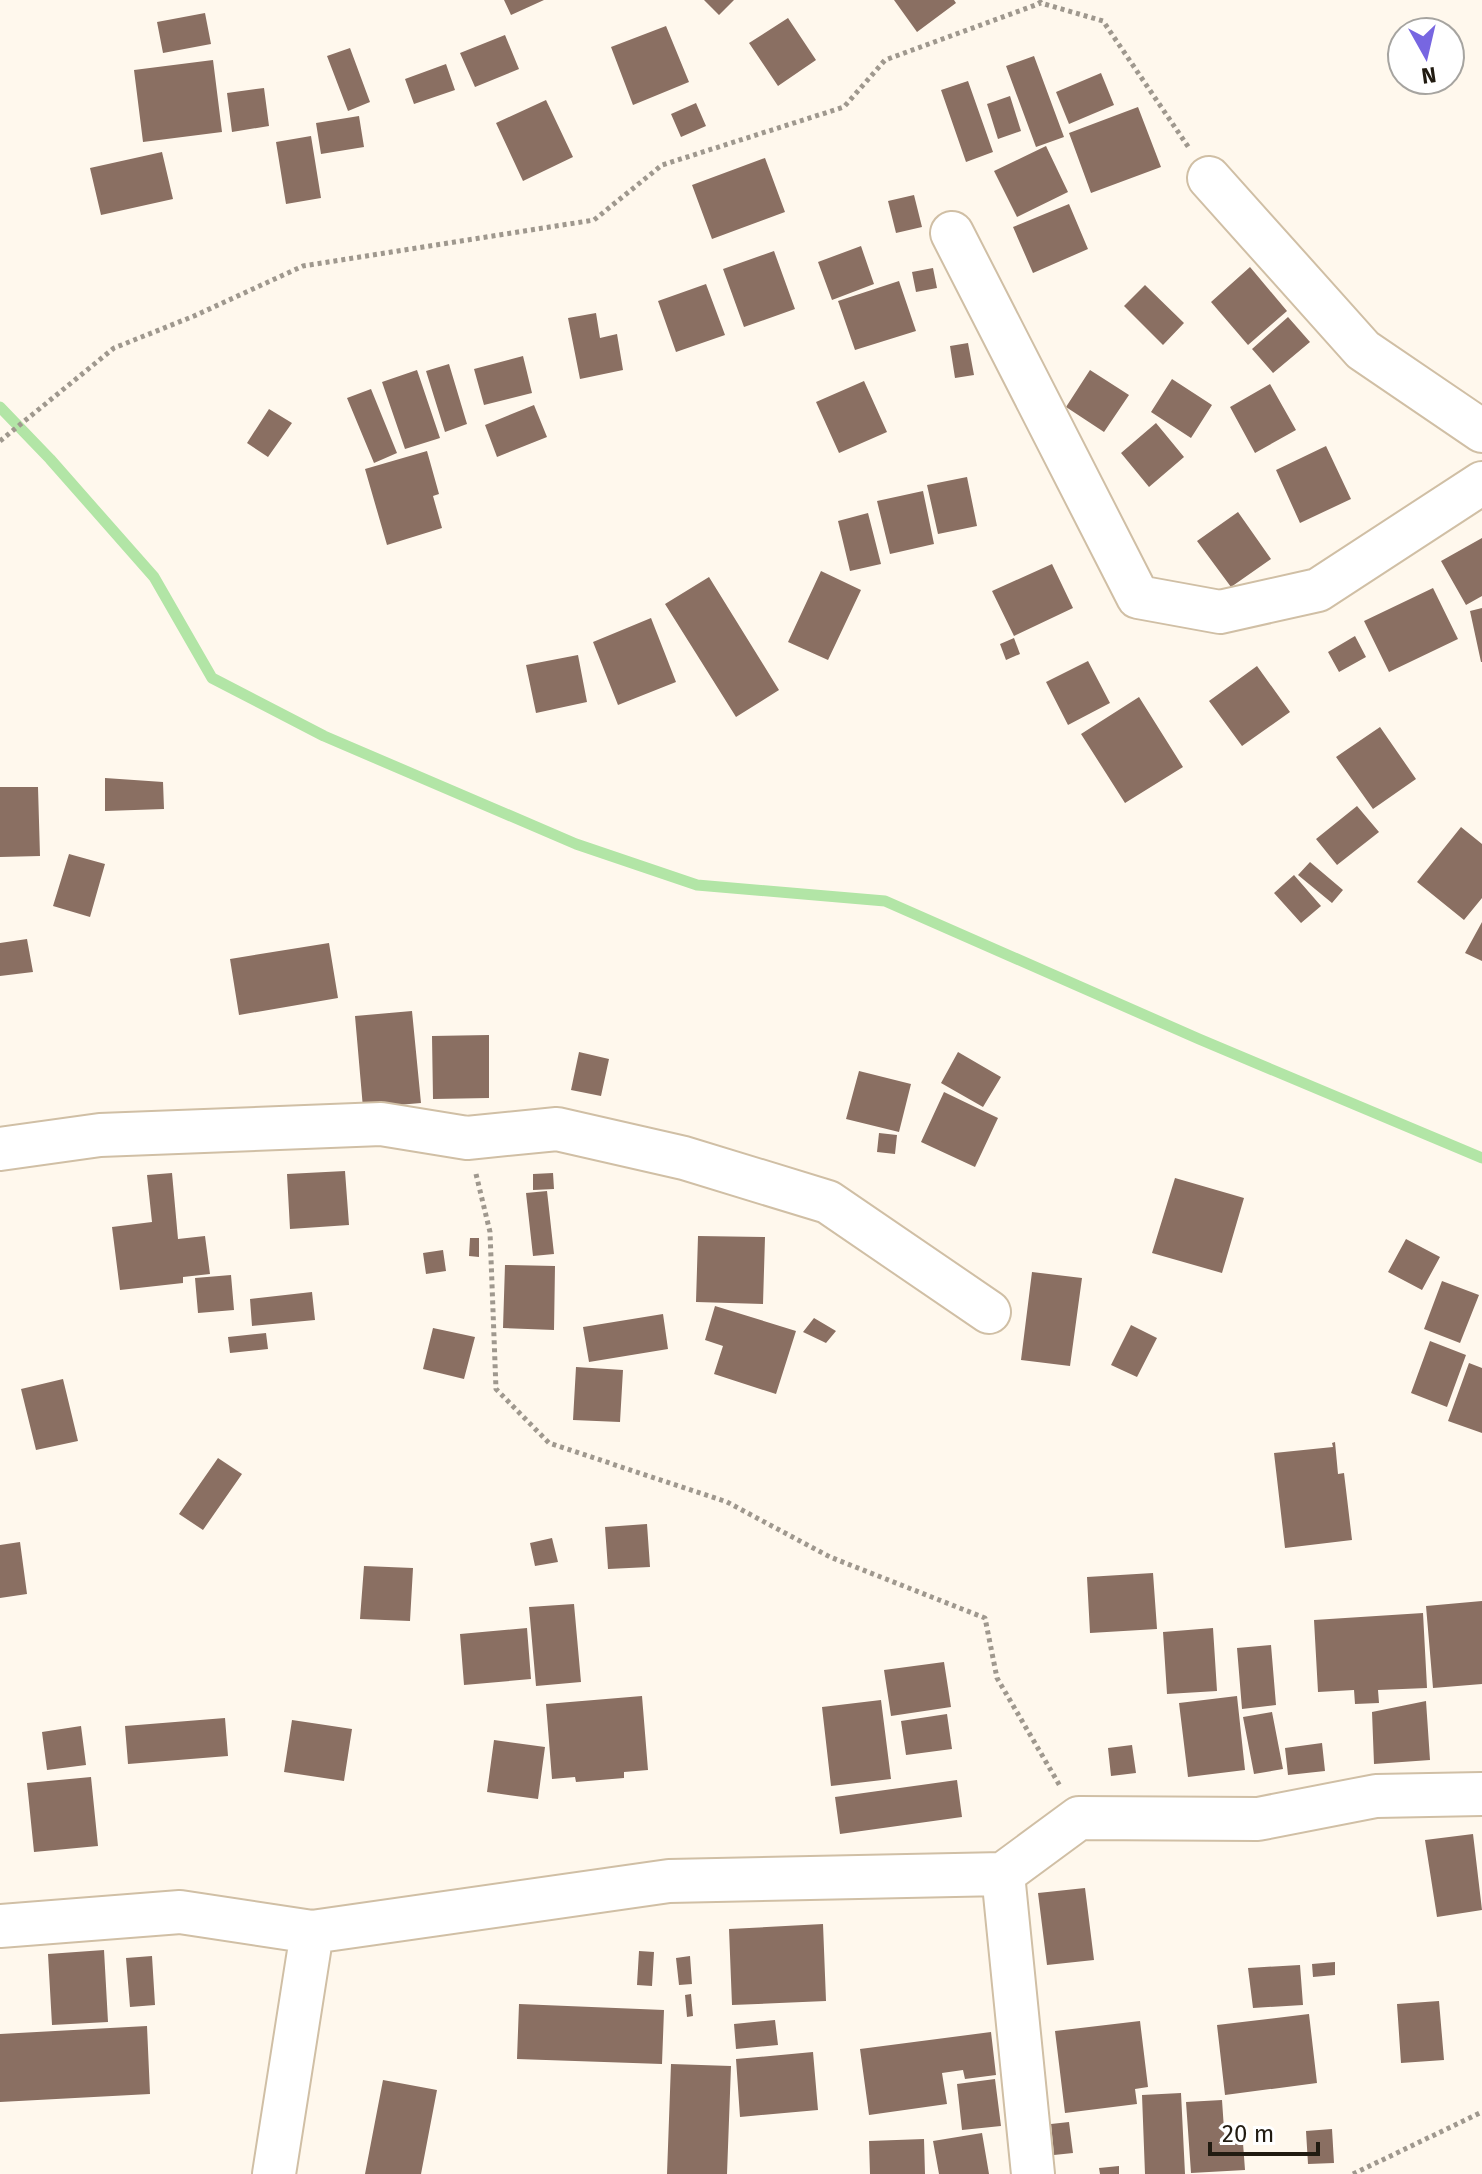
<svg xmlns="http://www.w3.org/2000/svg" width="1482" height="2174" font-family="'Fira Sans',sans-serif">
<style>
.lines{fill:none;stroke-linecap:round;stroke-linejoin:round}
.stream{stroke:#b2e5a6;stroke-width:11}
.building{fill:#8a6f62}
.minor-casing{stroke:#d0bfa5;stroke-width:46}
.path{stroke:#9f988e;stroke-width:5;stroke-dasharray:4 4;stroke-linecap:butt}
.minor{stroke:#fff;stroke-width:42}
</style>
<rect width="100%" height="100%" fill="#fff8ed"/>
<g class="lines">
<!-- stream -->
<path class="stream" d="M0,407L50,459L154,577L212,678L324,736L576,844L697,885L885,901L1199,1039L1482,1158"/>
</g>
<!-- building -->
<path class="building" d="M504,0H544L511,15Z
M704,0H734L719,15Z
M894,0H954L956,3L917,32Z
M205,13L211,44L163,53L157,22Z
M788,18L816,60L778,86L749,43Z
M666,26L689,82L633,105L611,47Z
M505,35L519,69L475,87L460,53Z
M350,48L370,102L348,111L327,56Z
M1034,56L1064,137L1036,147L1006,66Z
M213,60L222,132L143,142L134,70Z
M446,64L455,90L414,104L405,79Z
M1101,73L1114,105L1069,124L1056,92Z
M968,81L993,152L966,162L941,90Z
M264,88L269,126L232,132L227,93Z
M1010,96L1021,131L998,139L987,104Z
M546,100L573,157L523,181L496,123Z
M696,103L706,126L681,137L671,114Z
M1138,107L1161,167L1091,193L1069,133Z
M359,116L364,147L321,154L316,123Z
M311,136L321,198L286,204L276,142Z
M1046,146L1068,192L1017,217L994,171Z
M162,152L173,199L101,215L90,168Z
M765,158L785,212L712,239L692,185Z
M914,195L922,227L896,233L888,201Z
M1069,204L1088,249L1033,273L1013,227Z
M861,246L874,284L832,300L818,262Z
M774,251L795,309L744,327L723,269Z
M1250,267L1287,311L1248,345L1211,302Z
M933,268L937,288L916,292L912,272Z
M899,281L916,331L855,350L838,301Z
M706,284L725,335L676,352L658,301Z
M1145,285L1184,323L1163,345L1124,306Z
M596,313L600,338L617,334L623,370L580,379L568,318Z
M1288,317L1310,342L1273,373L1252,349Z
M968,343L974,375L955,378L950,346Z
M523,356L532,393L484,405L474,369Z
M449,364L467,424L445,432L426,371Z
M417,370L440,438L405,449L382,382Z
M1090,370L1129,395L1104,432L1066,407Z
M1172,379L1212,405L1191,438L1151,412Z
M864,381L887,432L839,453L816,402Z
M1270,384L1296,430L1255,453L1230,407Z
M371,389L397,453L374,463L347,398Z
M534,405L547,437L497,457L485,425Z
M269,409L292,423L268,457L247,443Z
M1156,423L1184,457L1149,487L1121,453Z
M1326,446L1351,499L1300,523L1276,470Z
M427,451L439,494L433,496L442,528L387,545L365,469Z
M967,477L977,526L938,534L927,485Z
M923,491L934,544L890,554L877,501Z
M1238,512L1271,559L1231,587L1197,541Z
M868,513L881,564L850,571L838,521Z
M1482,538V596L1466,605L1441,561Z
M1052,564L1073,608L1014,636L992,591Z
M821,571L861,590L828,660L788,642Z
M709,577L779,690L736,717L665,604Z
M1433,588L1458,639L1389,672L1364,621Z
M1482,608V662H1481L1470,611Z
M651,618L676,682L618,705L593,642Z
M1355,636L1366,657L1339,672L1328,652Z
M1014,638L1020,654L1006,660L1000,644Z
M578,655L587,702L536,713L526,665Z
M1088,661L1110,703L1068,725L1046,682Z
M1257,666L1290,712L1242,746L1209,701Z
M1139,697L1183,767L1125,803L1081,734Z
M1380,727L1416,779L1373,809L1336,757Z
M105,778L163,782L164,809L105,811Z
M0,787H38L40,856L0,857Z
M1357,806L1379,832L1337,865L1316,839Z
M1461,827L1482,844V898L1464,920L1417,882Z
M69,854L105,864L90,917L53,906Z
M1310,862L1343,890L1332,903L1298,875Z
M1294,875L1321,906L1301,923L1274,893Z
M1482,922V961L1465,953Z
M27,939L33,972L0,976V943Z
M329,943L338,998L239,1015L230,959Z
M412,1011L421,1103L363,1108L355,1016Z
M489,1035V1098L433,1099L432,1036Z
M579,1052L609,1059L601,1096L571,1090Z
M958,1052L1001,1077L983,1107L941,1083Z
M859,1071L911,1084L899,1132L846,1119Z
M944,1092L998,1118L975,1167L921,1142Z
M879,1133L897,1135L895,1154L877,1152Z
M345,1171L349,1225L290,1229L287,1174Z
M172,1173L178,1239L205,1236L210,1274L183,1277V1283L120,1290L112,1227L152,1222L147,1175Z
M553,1173L554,1189L533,1190V1174Z
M1175,1178L1244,1198L1222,1273L1152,1253Z
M547,1191L554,1254L533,1256L526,1193Z
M698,1236L765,1237L763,1304L696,1302Z
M470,1238H479V1257L469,1256Z
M1406,1239L1440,1257L1422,1290L1388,1272Z
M443,1250L446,1271L426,1274L423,1253Z
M505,1265L555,1266L554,1330L503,1328Z
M1032,1272L1082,1278L1070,1366L1021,1360Z
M231,1275L234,1310L198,1313L195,1278Z
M1442,1281L1479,1295L1460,1343L1424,1329Z
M312,1292L315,1320L252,1326L250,1299Z
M715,1306L796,1331L776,1394L714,1374L723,1346L705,1340Z
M663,1314L668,1349L589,1362L583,1327Z
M814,1318L836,1331L826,1343L803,1332Z
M1131,1325L1157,1338L1137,1377L1111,1365Z
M433,1328L475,1337L464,1379L423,1369Z
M266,1333L268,1349L230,1353L228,1337Z
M1430,1341L1466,1355L1447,1407L1411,1393Z
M1469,1363L1482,1368V1433L1448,1421Z
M576,1367L623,1370L620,1422L573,1420Z
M63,1379L78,1441L36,1450L21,1389Z
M1335,1442L1338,1474L1344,1473L1352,1540L1285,1548L1274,1453L1333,1447L1332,1443Z
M218,1458L242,1474L203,1530L179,1514Z
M647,1524L650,1567L608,1569L605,1527Z
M552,1538L558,1562L535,1566L530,1543Z
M20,1542L27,1594L0,1598V1545Z
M364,1566L413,1568L410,1621L360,1619Z
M1153,1573L1157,1629L1090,1633L1087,1577Z
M1482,1601V1684L1433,1688L1426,1606Z
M574,1604L581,1682L536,1686L529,1607Z
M1423,1613L1427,1688L1378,1690L1379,1703L1355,1704L1354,1690L1318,1692L1314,1620Z
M527,1628L531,1679L464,1685L460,1634Z
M1213,1628L1217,1691L1167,1694L1163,1632Z
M1271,1645L1276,1705L1242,1709L1237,1648Z
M944,1662L951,1707L891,1716L884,1670Z
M642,1696L648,1770L624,1772V1778L576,1782L575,1777L552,1779L546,1704Z
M1237,1696L1245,1770L1188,1777L1179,1703Z
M881,1700L891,1779L831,1786L822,1707Z
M1426,1701L1430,1760L1374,1764L1372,1712Z
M1272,1712L1283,1769L1254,1774L1243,1717Z
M947,1714L952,1749L906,1755L901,1721Z
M225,1718L228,1756L128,1764L125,1726Z
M292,1720L352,1729L344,1781L284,1772Z
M81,1726L86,1765L47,1770L42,1732Z
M494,1740L545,1747L538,1799L487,1792Z
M1322,1743L1325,1771L1288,1775L1285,1748Z
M1132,1745L1136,1773L1111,1776L1108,1748Z
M91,1777L98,1846L34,1852L27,1783Z
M957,1780L962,1817L840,1834L835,1797Z
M1473,1834L1482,1910L1437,1917L1425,1840Z
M1085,1888L1094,1960L1047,1965L1038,1893Z
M823,1924L826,2001L732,2005L729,1929Z
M104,1950L108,2022L52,2025L48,1954Z
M639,1951L654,1952L652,1986L637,1985Z
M152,1956L155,2005L130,2007L126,1958Z
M690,1956L692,1984L679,1985L676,1958Z
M1335,1962V1975L1313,1977L1312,1964Z
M1300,1965L1303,2005L1253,2008L1248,1968Z
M691,1994L693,2016L687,2017L685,1995Z
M1439,2001L1444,2060L1401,2063L1397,2004Z
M519,2004L664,2010L662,2064L517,2059Z
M1309,2014L1317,2083L1225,2095L1217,2025Z
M775,2020L778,2045L736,2049L734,2024Z
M1140,2021L1148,2087L1135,2089L1137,2104L1065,2113L1055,2031Z
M147,2026L150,2094L0,2102V2034Z
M991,2032L996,2075L965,2079L963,2070L942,2073L947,2104L869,2115L860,2049Z
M813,2052L818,2110L740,2117L736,2059Z
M671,2064L731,2066L727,2174H667Z
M995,2079L1001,2126L962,2130L957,2084Z
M383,2080L437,2090L421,2174H365Z
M1181,2093L1185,2174H1145L1142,2095Z
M1222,2100L1225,2144L1243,2143L1245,2170L1191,2173L1186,2102Z
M1069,2122L1073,2153L1054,2155L1051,2124Z
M1332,2129L1334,2163L1308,2164L1306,2131Z
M982,2133L989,2174H939L933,2141Z
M924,2139L925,2174H870L869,2141Z
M1119,2166V2174H1100L1099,2168Z"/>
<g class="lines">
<!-- minor casing -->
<g class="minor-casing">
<path id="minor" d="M1209,178L1363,350L1482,431
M952,233L1138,597L1220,612L1318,590L1482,483
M0,1149L100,1135L381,1124L467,1138L557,1129L684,1158L828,1202L989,1312
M1003,1874L1079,1818L1258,1819L1376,1796L1482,1794
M0,1926L180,1912L312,1932L669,1881L1003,1874L1033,2174
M274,2174L312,1932"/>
</g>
<!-- path -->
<path class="path" d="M1039,0L1041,3L1103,21L1189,148
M0,441L114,348L194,316L303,266L594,220L662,165L844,107L885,60L1041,3
M476,1174L490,1232L496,1389L549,1443L727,1502L830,1557L985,1618L997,1678L1060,1786
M1353,2174L1482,2112"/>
<!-- minor -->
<use href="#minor" class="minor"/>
</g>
<!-- north arrow -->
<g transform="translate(1426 56) rotate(172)"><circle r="38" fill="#ffffff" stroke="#a6a4a0" stroke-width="2"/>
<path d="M0-6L14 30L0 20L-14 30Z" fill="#7766e1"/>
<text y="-12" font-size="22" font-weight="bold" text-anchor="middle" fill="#211b11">N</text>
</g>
<!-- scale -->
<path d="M1210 2142v12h108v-12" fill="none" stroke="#211b11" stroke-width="4"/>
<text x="1222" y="2142" font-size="24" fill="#211b11" stroke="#ffffff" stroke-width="6" paint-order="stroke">20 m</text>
</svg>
